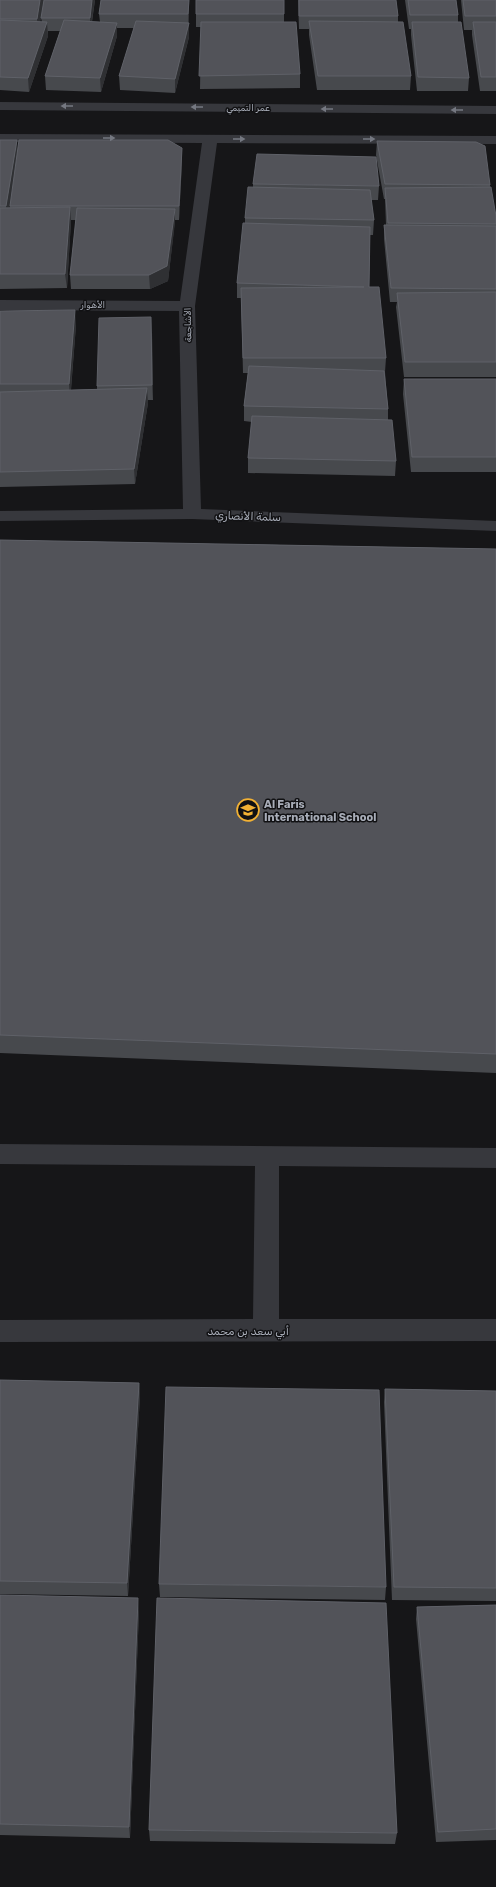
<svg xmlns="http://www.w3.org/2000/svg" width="496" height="1887" font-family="Rubik,Cairo,sans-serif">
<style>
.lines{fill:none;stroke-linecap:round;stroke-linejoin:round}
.minor{fill:#37383d;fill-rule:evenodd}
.wall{fill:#47494d}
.shaded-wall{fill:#2f3033}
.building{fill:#525359;stroke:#5f6168}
.oneway{fill:#757881}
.labels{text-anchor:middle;stroke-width:3;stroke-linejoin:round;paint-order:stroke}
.far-street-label{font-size:9px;fill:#a8adb8;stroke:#111113}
.street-label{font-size:11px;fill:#a8adb8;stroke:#111113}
.poi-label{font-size:11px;font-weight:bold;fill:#a8adb8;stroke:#111113;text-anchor:start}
</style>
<rect width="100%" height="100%" fill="#161618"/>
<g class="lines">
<!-- minor -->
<path class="minor" d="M0,102L496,106V114L0,110Z
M0,134L496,136V144L217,143L195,306L201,509L496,521V531L192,519L0,521V511L183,509L179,311L0,310V300L180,301L202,143L0,142Z
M0,1144L496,1148V1168L279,1166V1319H496V1341L0,1342V1320L253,1319L255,1166L0,1164Z"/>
</g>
<!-- wall -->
<path class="wall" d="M0,0H44L40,22H42L41,18L44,0H95L92,22H100L99,14L101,0H189V37L175,93L120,90L119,76L134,28H117V36L101,92L46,90L45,76L60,31H48V36L29,92L0,90Z
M298,0H396L398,16V22L411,76L410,90H317L309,35V29H299Z
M405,0H456L458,15V22L469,78L468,91H417L411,35V29H409Z
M461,0H496V91H480L472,35V30H464Z
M196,14H284V22L300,74V88L200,89L201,27H196Z
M0,140H17V151L182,148V162L179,220H175L168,281L150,289H71L70,275L76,220H71L67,288L0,289Z
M377,141L490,185V187L496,216V377H404L396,307L397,302H390L384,239V225H386L385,199H384L376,155Z
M253,184L379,186L378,200H371L374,220L373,235H370L369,287L386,358L385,372L388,409V420L396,461L395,476L248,473V458L252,422L244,421V406L248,373H243L241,298H237V283L245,223V218L253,187Z
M0,311L76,325L71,390L97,389V386L152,332L153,400H148V403L135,484L0,487Z
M404,379H496V472H411L403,394Z
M0,540L496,549V1073L0,1053Z
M0,1380L139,1383L140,1396L128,1596L0,1594Z
M385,1389L496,1391V1601L392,1600L384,1402Z
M159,1584L386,1587L385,1600L160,1597Z
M0,1595L139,1611L130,1838L0,1835Z
M496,1605V1840L436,1842L416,1619L417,1607Z
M149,1830L397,1833L395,1844L150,1841Z"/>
<!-- shaded-wall -->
<path class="shaded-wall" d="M40,0H44L38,33L37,19Z
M92,0H95L90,32V18Z
M189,0V24V23V37L175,93V79L188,25Z
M47,22L48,36L29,92L28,78Z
M117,23V36L101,92L100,78Z
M17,140L18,154L8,220L6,206Z
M182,148V162L179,220V206Z
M70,207L71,222L67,288L65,274Z
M175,209V223L168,281L150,289L149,275Z
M75,310L76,325L70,399L69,384Z
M151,317L152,332L153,400L152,385Z
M147,388L148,403L135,484L134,469Z
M139,1383L140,1396L128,1596L127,1583Z
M138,1598L139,1611L130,1838L129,1827Z"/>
<!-- building -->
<path class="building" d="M0,0H40L37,19H0Z
M44,0H92L90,18H41Z
M101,0H189L188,14H99Z
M196,0H284V14H196Z
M299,0H396L398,16H299Z
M408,0H456L458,15H410Z
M463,0H496V16H465Z
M0,20L47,22L28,78L0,77Z
M64,20L117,23L100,78L45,76Z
M136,21L189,23L175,79L119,76Z
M309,21L403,22L411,76H318Z
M201,22H296L300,74L199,76Z
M412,22H461L469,78L418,77Z
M473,22H496V77H481Z
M0,140H17L6,206H0Z
M19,140H168L182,148L179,206H10Z
M377,141L476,142L485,146L490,185L385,184Z
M257,154L376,157L379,186L253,184Z
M248,187L370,190L374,220L245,218Z
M491,187L496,216V224L388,223L385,188Z
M70,207L65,274H0V208Z
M77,208L175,209L167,266L149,275H70Z
M243,223L370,227L369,287H379L386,358H243L241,288L364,287L237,283Z
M384,225L496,226V289L391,288Z
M496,292V362H405L397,293Z
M75,310L69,384H0V311Z
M151,317L152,385L97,386L99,318Z
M249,366L384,371L388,409L244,406Z
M404,379H496V457H412Z
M147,388L134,469L0,472V392Z
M252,416L392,420L396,461L248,458Z
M0,540L496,549V1054L0,1035Z
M0,1380L139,1383L127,1583L0,1581Z
M166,1387L379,1390L386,1587L159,1584Z
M385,1389L496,1391V1588L394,1587Z
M0,1595L138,1598L129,1827L0,1824Z
M157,1598L386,1603L397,1833L149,1830Z
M496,1605V1829L438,1832L417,1607Z"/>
<!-- one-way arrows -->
<defs><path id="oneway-solid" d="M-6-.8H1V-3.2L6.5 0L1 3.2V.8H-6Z"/></defs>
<g class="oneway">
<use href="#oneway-solid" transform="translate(67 106) rotate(-180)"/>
<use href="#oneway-solid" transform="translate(197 107) rotate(-180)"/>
<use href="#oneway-solid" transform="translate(327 109) rotate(-180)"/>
<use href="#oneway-solid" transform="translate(457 110) rotate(-180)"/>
<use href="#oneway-solid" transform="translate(109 138)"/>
<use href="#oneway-solid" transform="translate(239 139)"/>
<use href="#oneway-solid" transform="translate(369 139)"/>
</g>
<!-- icons -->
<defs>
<g id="school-ring" transform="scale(1.15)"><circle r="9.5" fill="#111113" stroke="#f2b134" stroke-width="1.5"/><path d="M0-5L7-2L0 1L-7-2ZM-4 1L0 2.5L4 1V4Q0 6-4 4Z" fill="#f2b134"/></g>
</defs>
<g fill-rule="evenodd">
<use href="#school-ring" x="248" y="810"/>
</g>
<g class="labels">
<!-- far-street labels -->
<g class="far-street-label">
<text x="248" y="111">عمر التميمي</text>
<text x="93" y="308">الأهوار</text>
<text transform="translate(188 325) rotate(-91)" y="3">الأشاجعة</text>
</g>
<!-- street labels -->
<g class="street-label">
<text transform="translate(248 516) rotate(2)" y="4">سلمة الأنصاري</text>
<text x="248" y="1335">أبي سعد بن محمد</text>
</g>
<!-- poi labels -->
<g class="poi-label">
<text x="264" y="808">Al Faris<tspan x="264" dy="13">International School</tspan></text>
</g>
</g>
</svg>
